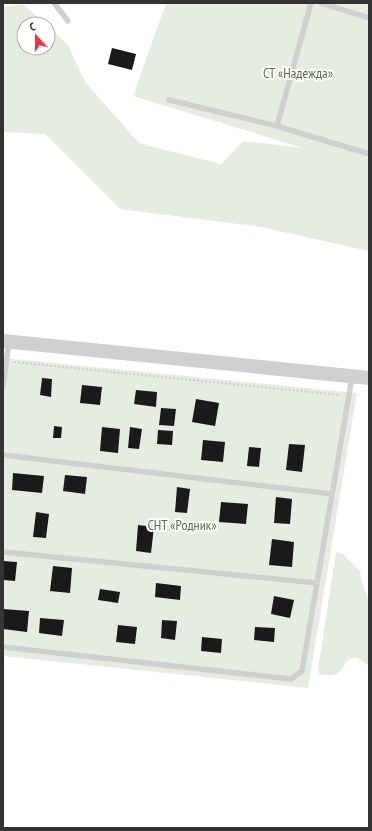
<svg xmlns="http://www.w3.org/2000/svg" width="372" height="831" font-family="'PT Sans Narrow',sans-serif">
<style>
.green{fill:#e6ecdf}
.building{fill:#1a1a1a}
.lines{fill:none;stroke-linecap:round;stroke-linejoin:round}
.path{stroke:#cdcdcd;stroke-width:2;stroke-dasharray:2 2;stroke-linecap:butt}
.service{stroke:#d0d0d0;stroke-width:5.5}
.tertiary{stroke:#d0d0d0;stroke-width:14}
.labels{text-anchor:middle;stroke-width:4;stroke-linejoin:round;paint-order:stroke}
.park-label{font-size:14px;fill:#56703f;stroke:#fff}
</style>
<rect width="100%" height="100%" fill="#fff"/>
<!-- green -->
<path class="green" d="M166,3H369V251L261,227L120,209L45,134L3,132V7L23,4L45,24H24V48H48V27L68,45L85,82L139,143L221,164L243,141L303,148L133,96Z
M3,358L357,393L308,688L3,656Z
M336,552L343,554L360,571L362,584L369,600V665C363,664 360,656 353,658C343,659 345,672 335,674C331,676 324,674 319,675L318,670Z"/>
<!-- building -->
<path class="building" d="M112,48L136,54L132,70L108,64Z
M42,378L52,379L51,397L40,395Z
M82,385L102,387L100,405L80,403Z
M136,390L157,392L156,407L134,404Z
M196,399L219,403L215,426L192,422Z
M161,408L176,409L174,426L159,425Z
M54,426L62,427L61,438H53Z
M102,427L120,429L118,453L100,451Z
M130,427L142,429L139,449L128,448Z
M158,430L173,431L172,445L157,444Z
M203,440L225,442L223,462L201,460Z
M289,444L305,445L302,472L286,470Z
M249,447L261,448L259,467L247,466Z
M13,473L44,476L42,493L12,490Z
M65,475L87,477L85,494L63,491Z
M177,487L190,489L187,513L175,512Z
M276,497L292,499L290,524L274,523Z
M221,502L248,504L246,524L219,522Z
M36,512L49,514L46,538L33,537Z
M138,525L154,527L151,553L136,551Z
M272,539L294,542L292,567L269,565Z
M3,561L17,562L15,581L3,580Z
M53,566L72,568L70,593L50,591Z
M156,583L181,586L180,600L155,597Z
M100,589L120,592L118,603L98,600Z
M274,596L294,600L290,618L271,614Z
M3,609L29,611L27,632L3,629Z
M40,618L64,620L62,636L39,633Z
M162,620L177,621L175,640L161,638Z
M118,625L137,627L135,644L116,642Z
M255,627L275,628L274,642L254,640Z
M202,637L222,639L221,653L201,651Z"/>
<g class="lines">
<!-- path -->
<path class="path" d="M14,362L340,395"/>
<!-- service -->
<path class="service" d="M54,3L68,21
M321,3L369,18
M169,100L277,126L369,154
M277,126L311,3
M3,386L9,342
M3,455L332,494
M3,552L317,583
M3,647L291,679L302,671L352,377"/>
<!-- tertiary -->
<path class="tertiary" d="M3,341L369,378"/>
</g>
<g class="labels">
<!-- park labels -->
<g class="park-label">
<text x="298" y="78">СТ «Надежда»</text>
<text x="182" y="530">СНТ «Родник»</text>
</g>
</g>
<!-- border -->
<rect width="372" height="831" fill="none" stroke="#333333" stroke-width="8"/>
<!-- north arrow -->
<g transform="translate(36 36) rotate(339)"><circle r="19" fill="#ffffff" stroke="#adadad"/>
<path d="M0-3L7 15L0 10L-7 15Z" fill="#e63946"/>
<text y="-6" font-size="11" font-weight="bold" text-anchor="middle" fill="#333333">С</text>
</g>
</svg>
